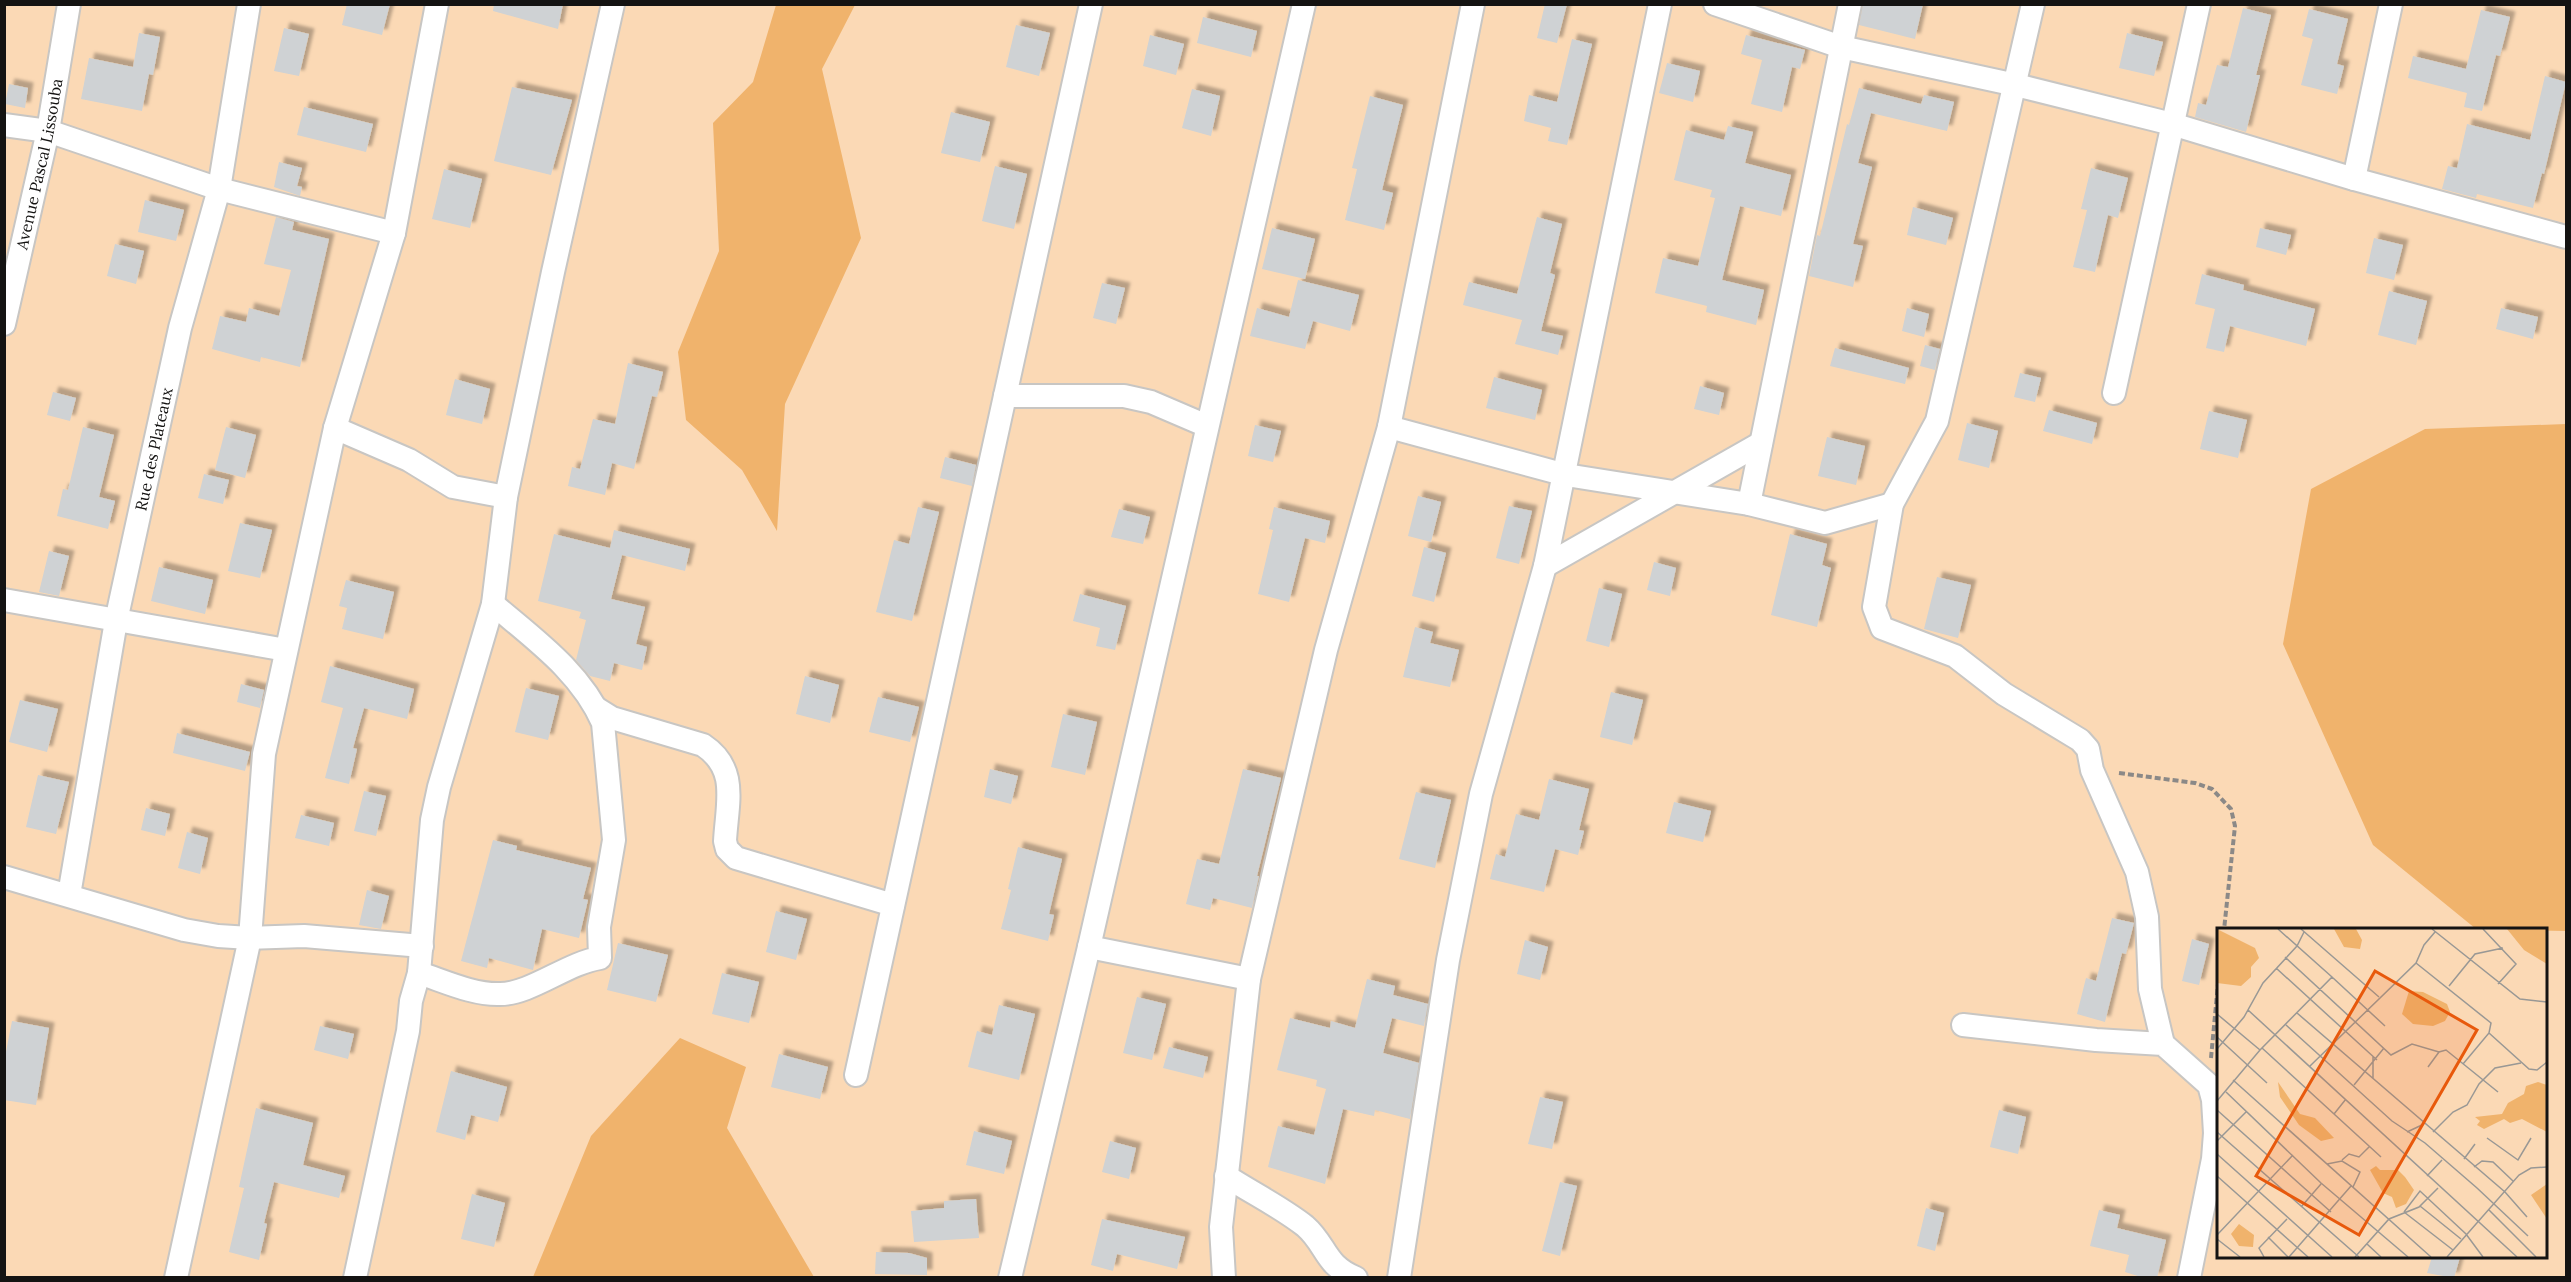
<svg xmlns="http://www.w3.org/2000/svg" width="2571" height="1282" font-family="Lora,serif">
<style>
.green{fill:#fbd9b5;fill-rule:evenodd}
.water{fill:#f0b36c}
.building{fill:#cfd2d4;filter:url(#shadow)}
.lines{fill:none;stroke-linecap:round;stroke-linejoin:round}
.minor-casing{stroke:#c8c6c3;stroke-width:26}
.path{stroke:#8b8987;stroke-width:4;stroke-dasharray:6 3;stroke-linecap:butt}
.minor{stroke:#fff;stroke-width:22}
.labels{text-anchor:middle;stroke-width:4.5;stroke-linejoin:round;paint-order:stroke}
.street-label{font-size:16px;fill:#141312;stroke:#f2f0ed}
.inset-road{fill:none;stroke:#999895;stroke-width:1.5}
.view{fill:#e8590c;fill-opacity:0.15;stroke:#e8590c;stroke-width:3}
.inset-edge{fill:none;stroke:#141312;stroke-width:3}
</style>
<defs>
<filter id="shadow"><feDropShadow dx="5.5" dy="-5.5" stdDeviation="1.5" flood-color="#0004"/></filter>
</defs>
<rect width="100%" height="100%" fill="#f2f0ed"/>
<!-- green -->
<path class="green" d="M5,5H2566V1277L5,1278ZM2218,930H2546V1256H2218Z"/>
<!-- water -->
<path class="water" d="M776,5H855L822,69L861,238L785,404L777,531L742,470L686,420L678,352L719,251L713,123L753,82Z
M2566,424V931L2476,929L2373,845L2283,644L2311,489L2425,429Z
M680,1038L746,1067L727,1128L814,1277H533L591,1136Z"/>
<!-- building -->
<path class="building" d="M347,4H390L382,35L342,25Z
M494,4H563L558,29L493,11Z
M1545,4H1567L1557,43L1537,38Z
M1863,4H1923L1915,39L1859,25Z
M2243,8L2271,15L2256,75H2260L2246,132L2195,117L2198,103L2206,105L2217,65L2228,67Z
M2309,9L2348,19L2337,64L2344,66L2337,94L2301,85L2313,39L2302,36Z
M2481,10L2510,17L2500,56L2496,55L2482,111L2464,107L2467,93L2408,78L2413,56L2466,69Z
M1203,17L1257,31L1251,57L1197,43Z
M1016,25L1050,33L1039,76L1006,67Z
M284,28L309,34L299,76L274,71Z
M139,33L160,37L153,75L149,74L142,111L81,99L89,58L133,67Z
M2127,33L2163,42L2154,76L2119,68Z
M1150,35L1184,44L1176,75L1143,66Z
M1746,35L1805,50L1800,69L1792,67L1782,112L1751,104L1762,60L1741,54Z
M1572,39L1592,44L1567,145L1548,141L1551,128L1524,121L1529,95L1557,102Z
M1667,63L1700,71L1693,102L1659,93Z
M2545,76L2566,82L2544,174L2542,173L2533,208L2477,194L2476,198L2442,189L2448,166L2457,168L2467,124L2530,140Z
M9,84L28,88L25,108L5,104Z
M512,87L572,100L551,175L494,161Z
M1859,88L1921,104L1924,95L1954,102L1947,131L1871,113L1858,163L1872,167L1853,244L1863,246L1853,287L1809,276L1817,235L1820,236L1847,124L1849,125Z
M1192,89L1220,96L1211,136L1182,128Z
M1370,96L1403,105L1382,190L1393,193L1384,230L1345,220L1357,169L1352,168Z
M304,107L373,124L366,152L297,135Z
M951,112L990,122L980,162L941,153Z
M1728,126L1753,132L1745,163L1791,175L1781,216L1740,206L1722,280L1764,290L1756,325L1706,312L1707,306L1655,293L1663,258L1698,266L1715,198L1710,197L1712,190L1674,180L1686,130L1724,140Z
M279,162L302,168L297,186L302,187L300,196L274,187Z
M995,166L1027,174L1014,229L982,221Z
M2091,168L2128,178L2118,218L2108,215L2095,272L2073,267L2087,210L2081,209Z
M444,169L482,179L470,228L432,219Z
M145,200L184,210L176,241L138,232Z
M1913,207L1953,218L1946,245L1907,235Z
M276,217L294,222L292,230L329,239L300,367L261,357L260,362L212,349L220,316L246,322L249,308L279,316L291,270L264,264Z
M1537,217L1562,224L1550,273L1555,275L1541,331L1563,336L1558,355L1515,344L1522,320L1463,305L1469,282L1517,294Z
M1272,228L1315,239L1305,279L1262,269Z
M2260,228L2291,235L2286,255L2256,247Z
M2374,238L2403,245L2394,280L2366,273Z
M115,244L144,251L136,284L107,276Z
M2202,274L2244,285L2243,290L2315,309L2306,346L2230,326L2224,352L2206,348L2215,309L2195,304Z
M1298,280L1359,295L1350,331L1313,321L1305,349L1250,336L1257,308L1289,317Z
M1102,283L1125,288L1116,324L1093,318Z
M2389,291L2427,301L2416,345L2378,335Z
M1907,308L1929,314L1924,337L1902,331Z
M2501,308L2538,317L2533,339L2496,329Z
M1925,345L1940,349L1935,370L1920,366Z
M1835,348L1909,368L1905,384L1830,366Z
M628,363L663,372L657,397L652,396L634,469L612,463L605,495L568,486L572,467L580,469L593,419L615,424Z
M2020,373L2041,378L2035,402L2014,397Z
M1494,377L1542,390L1535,420L1486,408Z
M455,379L490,389L482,424L446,415Z
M1700,386L1724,393L1719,415L1694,409Z
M53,392L76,398L70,421L47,415Z
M2049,410L2097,423L2092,444L2043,431Z
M2209,411L2247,420L2238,458L2200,449Z
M1967,423L1998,431L1989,468L1958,460Z
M1255,425L1281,431L1273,462L1248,456Z
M83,427L114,435L99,497L115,501L108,529L57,516L63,489L68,490Z
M226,427L256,435L245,478L215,470Z
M1827,437L1865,446L1856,485L1818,476Z
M945,457L976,465L972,486L940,478Z
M204,474L229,480L223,504L198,498Z
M1418,496L1441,502L1431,542L1408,536Z
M1509,506L1532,511L1519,564L1496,558Z
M918,507L939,512L912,621L876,612L894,540L909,544Z
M1274,507L1330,521L1325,543L1305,538L1289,602L1258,594L1273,530L1269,529Z
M1119,509L1150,517L1143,544L1111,537Z
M240,523L272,530L260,578L228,571Z
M614,530L690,549L685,571L622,555L611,599L645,607L636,644L647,647L642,670L614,663L610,681L590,676L576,660L586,620L579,618L581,612L538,601L554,534L610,548Z
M1790,534L1827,544L1822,565L1831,568L1817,627L1771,615Z
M1424,547L1446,553L1434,602L1412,596Z
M49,551L69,556L59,596L39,592Z
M1654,562L1676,568L1670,596L1647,590Z
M159,567L213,580L205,614L151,601Z
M1937,577L1971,585L1958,638L1924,629Z
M346,580L394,592L383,639L342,629L347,608L339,606Z
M1599,588L1622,594L1609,647L1586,641Z
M1080,594L1126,606L1115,650L1096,646L1100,628L1073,621Z
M1415,627L1433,632L1430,643L1459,650L1450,687L1403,677Z
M330,666L414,689L407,719L364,708L353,748L357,749L349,784L325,778L343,708L321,702Z
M805,676L839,685L830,723L796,714Z
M241,684L264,690L260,708L237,702Z
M526,688L559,696L548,740L515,732Z
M1611,692L1643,700L1632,745L1600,737Z
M878,697L919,707L910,742L869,732Z
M20,700L58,709L47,752L9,742Z
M1063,714L1097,722L1085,775L1051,767Z
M177,733L250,752L245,771L173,753Z
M990,769L1018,776L1011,804L984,797Z
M1243,769L1281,778L1257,876H1259L1252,908L1213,898L1210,910L1186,904L1197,859L1219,864Z
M38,775L69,782L56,834L26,827Z
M1549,779L1589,789L1579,830L1584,831L1578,855L1555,849L1544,892L1490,879L1496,854L1505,857L1516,814L1539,820Z
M364,791L386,796L376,836L354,831Z
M1416,792L1451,800L1435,868L1399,859Z
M1674,802L1711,811L1703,842L1666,833Z
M146,808L170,814L165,836L141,830Z
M301,815L334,823L329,846L295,838Z
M187,832L208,838L200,874L178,868Z
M493,840L517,846L516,850L591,868L583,899L588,900L579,938L542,929L533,970L489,958L487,968L461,961Z
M1018,847L1062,859L1049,914L1054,915L1048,941L1001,929L1011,890L1008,889Z
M367,890L389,896L381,929L359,925Z
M776,911L807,919L796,960L766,952Z
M2112,918L2134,923L2126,954L2122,953L2105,1022L2077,1014L2086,978L2096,981Z
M2192,939L2209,944L2199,985L2182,981Z
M1525,940L1548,947L1540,980L1517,974Z
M618,943L668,955L656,1002L607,990Z
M722,973L759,982L749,1023L712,1014Z
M1367,979L1395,986L1393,995L1428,1004L1424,1026L1392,1018L1383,1053L1419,1063L1410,1119L1375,1110L1374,1116L1343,1109L1325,1184L1268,1167L1278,1126L1314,1135L1326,1089L1316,1086L1317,1080L1277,1070L1290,1018L1330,1028L1331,1021L1355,1028Z
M1137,997L1166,1004L1152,1060L1123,1053Z
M999,1005L1035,1014L1019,1080L968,1067L977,1031L992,1035Z
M12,1021L49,1028L36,1105L4,1100V1062Z
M320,1026L354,1034L348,1059L314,1050Z
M1169,1047L1208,1057L1203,1078L1163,1068Z
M779,1054L828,1067L820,1099L771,1087Z
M451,1071L507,1087L498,1122L471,1115L465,1140L436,1132Z
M1540,1097L1563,1102L1552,1149L1528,1144Z
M256,1108L313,1123L303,1165L345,1176L339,1198L274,1182L264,1223L267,1224L259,1260L229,1252L244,1188L239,1187Z
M1999,1110L2026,1117L2018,1154L1990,1147Z
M974,1131L1012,1141L1004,1174L966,1165Z
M1110,1141L1136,1148L1129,1179L1102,1172Z
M1560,1182L1577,1186L1560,1256L1542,1251Z
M472,1194L505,1203L494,1247L461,1239Z
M976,1199L979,1238L914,1242L911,1211L944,1208V1201Z
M1926,1208L1944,1213L1935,1251L1917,1246Z
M2099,1210L2120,1215L2117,1228L2166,1240L2157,1278H2144L2125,1272L2129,1255L2090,1246Z
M1102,1219L1185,1237L1177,1269L1117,1254L1113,1271L1091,1265Z
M876,1252L909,1253L927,1258V1275L875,1274Z
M2432,1257H2460L2454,1278L2427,1273Z"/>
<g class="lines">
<!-- minor casing -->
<g class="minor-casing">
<g id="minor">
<path d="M1715,4L1841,47L2016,85L2172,124L2354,179L2566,237"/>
<path d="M2033,4L1937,421L1892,504L1874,607L1882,628L1955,656L2004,694L2080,740L2088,749L2092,770L2137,872L2147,917L2150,989L2163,1044"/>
<path d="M4,125L48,131L219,189L394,233"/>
<path d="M2354,179L2391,4"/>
<path id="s1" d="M4,324L48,131L69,4"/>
<path d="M2114,393L2199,4"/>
<path d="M1005,396H1124L1151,402L1207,426"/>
<path d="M1389,427L1566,475L1749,504L1825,523L1892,504"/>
<path d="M335,428L409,460L453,487L506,497"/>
<path d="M1749,504L1850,4"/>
<path d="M1545,566L1761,443"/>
<path d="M4,600L286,650"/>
<path d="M596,708L612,718L703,745C739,769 727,803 725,841L727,849L736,858L893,905"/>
<path d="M4,877L184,930L218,936L250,938L304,936L422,946"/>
<path id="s2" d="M69,895L116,621L180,328L219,189L249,4"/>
<path d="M1089,947L1249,979"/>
<path d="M419,973C444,981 473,995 500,994C531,994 567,963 600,958L599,927L614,840L603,723C581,672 534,639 493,604"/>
<path d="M1963,1025L2096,1040L2163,1044L2209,1085L2213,1100L2215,1133L2213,1159L2189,1278"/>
<path d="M856,1075L1091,4"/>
<path d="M1226,1176C1252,1193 1281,1207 1305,1226C1327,1245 1324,1265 1356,1278"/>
<path d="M176,1278L250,938L264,754L335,428L394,233L437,4"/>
<path d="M355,1278L408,1031L411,1001L419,973L432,820L439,787L493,604L506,497L553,272L613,4"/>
<path d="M1010,1278L1089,947L1304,4"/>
<path d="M1224,1278L1221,1227L1249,979L1326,650L1389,427L1473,4"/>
<path d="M1399,1278L1448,960L1481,794L1545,566L1660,4"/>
</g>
</g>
<!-- path -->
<path class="path" d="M2119,773L2195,783L2212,789L2231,809L2235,826L2224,930
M2211,1058L2218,984"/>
<!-- minor -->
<use href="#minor" class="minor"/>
</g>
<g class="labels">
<!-- street labels -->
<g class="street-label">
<text dy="6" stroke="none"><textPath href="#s1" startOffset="164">Avenue Pascal Lissouba</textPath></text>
<text dy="6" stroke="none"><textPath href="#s2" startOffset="454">Rue des Plateaux</textPath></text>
</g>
</g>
<!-- overview -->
<g transform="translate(2217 928)">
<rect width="330" height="330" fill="#f2f0ed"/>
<path d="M0,1H330V329H0Z" fill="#fbd9b5"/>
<path d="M0,1L38,20L42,30L34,39V49L24,58L0,55ZM117,1H139L145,12L143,21L127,19ZM290,1H330V36L307,22ZM192,63L206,64L230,76L233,84L228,93L216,98L196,96L185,86ZM61,154L83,186L98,190L117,210L104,213L82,197L63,169ZM321,154L330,157V204L305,191L293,195L287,191L267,201L260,197L263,193L258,189L285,186L291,175L307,166L309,158ZM159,238L163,242H181L188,249L197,262L189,276L179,280L175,269L166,265L153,242ZM330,256V291L314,267ZM22,296L37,307L36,319L22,318L14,306Z" fill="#f0b36c"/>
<path class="inset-road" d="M84,1L162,69M215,1L303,71L330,74M266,1L299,36L281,56M68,29L174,127L195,116L222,124M199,35L274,95L272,105L246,136M59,40L160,132M115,49L168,98M232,58L258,26L286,20M31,82L300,329M80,85L288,264L310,289M0,86L43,122M69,97L175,193L208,215L260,260L311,308M272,105L312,141L320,142L330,134M0,109L50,155M45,120L164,229M0,121L27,89L46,55L80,18L87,4M93,138L199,35L207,17L218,4M211,139L222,124L229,122L281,164M156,150V128M16,152L214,329M137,157L167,120M9,164L104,255L191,329M0,173L43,122L115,49L61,1M0,182L114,284M117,186L129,171M0,204L142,329M190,204L207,196M216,204L236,184L250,177L262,156L278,140L304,135M270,210L301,232L314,210M0,213L29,184M0,226L115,329M247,231L258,216M125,232L132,226L142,229L153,218M110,236L125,233L143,244L136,259M257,239L265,233L276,234L296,253M0,248L91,329M210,248L225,232M203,278L244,311M84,279L104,256M272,282L319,329M187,284L203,263L249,306L266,329M187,284L236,322M0,307L76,227M51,309L71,329M0,311L23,329M150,316L164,329M47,329L42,320L70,291M72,329L134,258M138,329L172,291L202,279L221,260M230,329L302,247L314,240L330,239"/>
<path class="view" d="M158,43L260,102L142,307L39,248Z"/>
<rect width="330" height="330" class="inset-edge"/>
</g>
<!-- border -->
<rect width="2571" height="1282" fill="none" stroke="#141312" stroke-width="12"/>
</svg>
